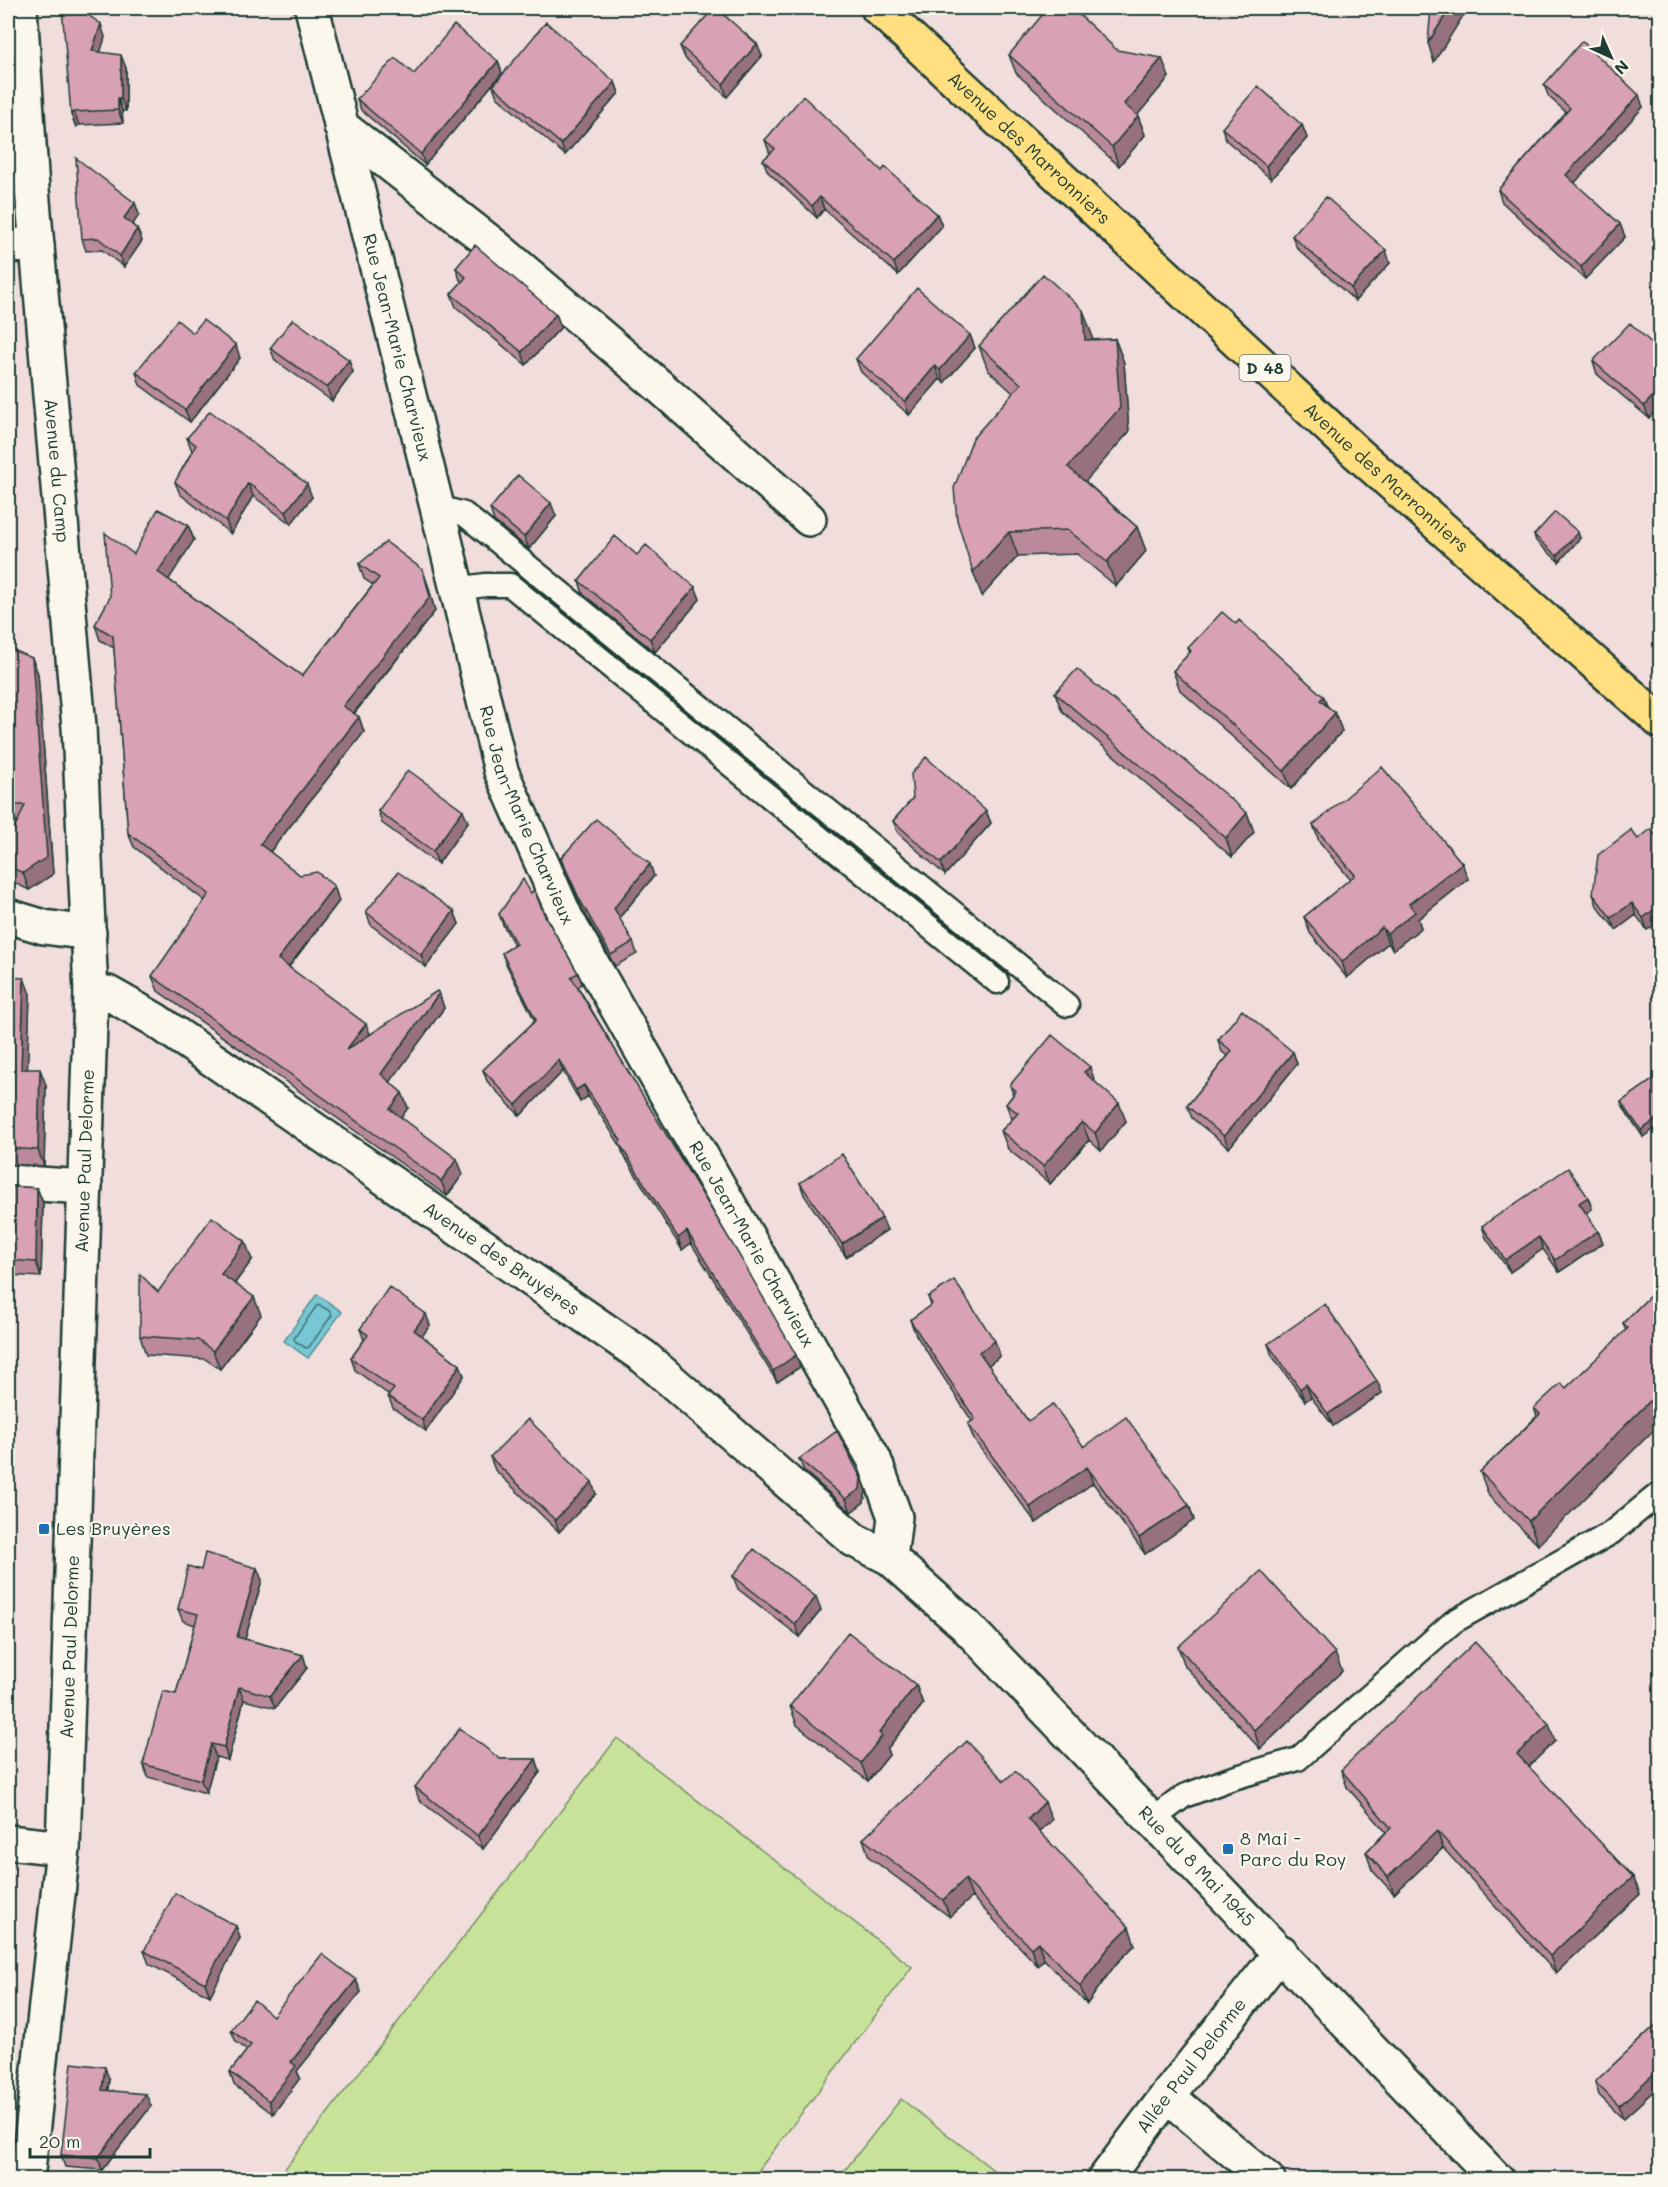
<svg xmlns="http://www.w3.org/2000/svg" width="1668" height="2187" font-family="Mali,sans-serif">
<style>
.green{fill:#c8e399;stroke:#749066;stroke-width:1.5}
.water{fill:#78c7d5;stroke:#549095;stroke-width:1.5}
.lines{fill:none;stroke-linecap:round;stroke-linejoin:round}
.shore{stroke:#437474;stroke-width:1.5}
.lane-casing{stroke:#1f3d34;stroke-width:27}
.street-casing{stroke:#1f3d34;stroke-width:38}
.secondary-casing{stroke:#1f3d34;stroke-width:38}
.primary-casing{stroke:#1f3d34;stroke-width:38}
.lane{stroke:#fbf7ec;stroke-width:22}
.street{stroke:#fbf7ec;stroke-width:33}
.secondary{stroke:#fbf7ec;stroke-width:33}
.primary{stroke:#ffdf80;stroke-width:33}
.wall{fill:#ba8a9c;stroke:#1f3d34;stroke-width:1.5}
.shaded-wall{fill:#97717f;stroke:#1f3d34;stroke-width:1.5}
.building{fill:#d8a1b5;stroke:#1f3d34;stroke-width:1.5}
.poi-dot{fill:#1f6fb2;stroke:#fbf7ec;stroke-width:2}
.labels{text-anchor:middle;stroke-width:4.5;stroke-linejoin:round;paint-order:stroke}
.shield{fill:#fbf7ec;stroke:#61756b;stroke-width:1.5}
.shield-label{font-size:16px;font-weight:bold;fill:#1f3d34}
.street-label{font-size:18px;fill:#1f3d34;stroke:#fbf7ec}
.poi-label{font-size:18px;fill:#1f3d34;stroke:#fbf7ec;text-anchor:start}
</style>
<rect width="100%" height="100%" fill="#f0dddc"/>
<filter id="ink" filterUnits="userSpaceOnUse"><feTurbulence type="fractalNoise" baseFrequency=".0167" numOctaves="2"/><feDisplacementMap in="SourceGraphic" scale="12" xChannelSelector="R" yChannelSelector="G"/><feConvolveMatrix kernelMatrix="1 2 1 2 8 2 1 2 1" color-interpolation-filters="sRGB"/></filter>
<g filter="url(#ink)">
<!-- green -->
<path class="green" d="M617,1738L912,1967L752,2179H277Z
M901,2099L1005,2179H838Z"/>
<!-- water -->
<path class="water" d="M317,1294L342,1312L308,1358L284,1341Z"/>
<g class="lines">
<!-- shore -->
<path class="shore" d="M318,1304L331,1312L332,1315L309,1347L306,1348L295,1341L294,1338Z"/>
<!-- lane casing -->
<g class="lane-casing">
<path id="lane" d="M437,507L464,514L1067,1005
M457,589L485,585H510L997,982
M1152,1820L1184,1796L1230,1779L1298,1759L1453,1622L1611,1533L1660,1493"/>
</g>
<!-- street casing -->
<g class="street-casing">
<g id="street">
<path id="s1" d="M312,8L437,507L501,771L566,918L874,1459L895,1517L890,1558"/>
<path d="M341,126L496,247L658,385L809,519"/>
<path d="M8,245L37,246"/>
<path id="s2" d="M91,993H108L154,1019L644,1357L854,1540L890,1558L965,1625L1497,2180"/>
<path d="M8,1182L85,1187"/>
<path d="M8,1842L63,1848"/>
<path d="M1167,2096L1268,2180"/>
<path id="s3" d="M1104,2180L1167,2096L1281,1952"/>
</g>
</g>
<!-- secondary casing -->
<g class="secondary-casing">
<g id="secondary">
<path id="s4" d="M20,8L32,189L79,727L91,993L63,1848L27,2180"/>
<path d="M8,916L44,927L89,933"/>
</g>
</g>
<!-- primary casing -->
<g class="primary-casing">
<g id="primary">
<path id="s5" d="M878,8L1357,453L1660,721"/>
</g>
</g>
<!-- lane -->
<use href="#lane" class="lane"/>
<!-- street -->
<use href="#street" class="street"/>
<!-- secondary -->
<use href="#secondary" class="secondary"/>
<!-- primary -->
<use href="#primary" class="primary"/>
</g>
<!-- wall -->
<path class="wall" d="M467,8H481L475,14Z
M105,37L100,52L126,68V111H122L123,123L79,125L76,127L71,114Z
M680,46L762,56L727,97L685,58Z
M1117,50L1169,77L1137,115L1138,116L1145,135L1119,166L1016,73L1009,55Z
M498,61L502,73L425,165L361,110L357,99L414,74Z
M615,82L619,93L565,155L497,97L493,86Z
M1544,85L1643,107L1574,183L1620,224L1625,237L1585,279L1502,202L1498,190L1566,112L1549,97Z
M1302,125L1307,138L1271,179L1226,140L1222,128Z
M765,140L882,171L937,214L942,226L898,275L824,209L817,218L768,172L763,160L770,154Z
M135,203L139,215L132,225L137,229L142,241L124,267L102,250L86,251L82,239Z
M1292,236L1390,263L1355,301L1297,248Z
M456,268L556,314L561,327L526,365L456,307L451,294L462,282L460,280Z
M193,333L240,358L190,422L140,385L136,372Z
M970,335L975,348L944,383L940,379L909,415L861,372L856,359Z
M1092,335V340L1115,339L1124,363L1129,432L1085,481L1137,527L1146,551L1116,586L1077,554L1018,556L982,596L1013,393L988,370L979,346Z
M270,348L349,360L353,372L332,401L275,360Z
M1660,351L1649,418L1597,374L1593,361Z
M187,438L312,497L291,524L253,496L231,534L180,494L175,482L192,451Z
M1660,450V470L1655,456Z
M490,509L556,516L529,549L494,521Z
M188,525L194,540L168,579L302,676L373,585L364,579L359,564L428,585L435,611L354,714L359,717L364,732L270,852L300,875L334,886L339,901L289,967L370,1035L439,993L444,1008L390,1082L402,1093L408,1108L401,1117L463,1174L447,1196L158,991L152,976L205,901L134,847L128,833L114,648L100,640L95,625L134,554Z
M1534,535L1580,538L1559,562L1536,541Z
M637,555L695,587L700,599L655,652L583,594L579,581Z
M1236,624L1335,713L1342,731L1291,789L1180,690L1173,671L1190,653L1188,648Z
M8,648L32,658L38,674L53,874L29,890L8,880V843L17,821H12L8,810Z
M1055,693L1247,813L1254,832L1232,857L1062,711Z
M913,798L986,811L991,823L945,875L898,833L893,821Z
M378,811L468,822L438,864L382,823Z
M1313,825L1468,879L1418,919L1421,928L1393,950L1388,943L1347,978L1310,933L1304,917L1350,879L1319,841Z
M1631,830L1647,930L1636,915L1616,930L1597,906L1593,894Z
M561,858L654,876L619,918L633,942L637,954L615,966L583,910Z
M531,893L545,916L578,973L582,984L578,987L796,1355L800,1367L777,1382L691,1243L682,1250L623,1154L620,1145L588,1096L580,1102L563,1071L520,1116L487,1081L483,1070L535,1021L506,964L502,953L514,945L503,925L499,914Z
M454,911L459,924L426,967L371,925L366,912Z
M8,977L30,994L27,1069L46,1085L44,1166L8,1164Z
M1218,1040L1293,1052L1297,1064L1229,1148L1192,1118L1187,1106L1228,1056L1222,1052Z
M1657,1077L1643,1137L1624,1109L1621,1102Z
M1095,1082L1126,1121L1101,1151L1089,1140L1050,1184L1008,1149L1001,1131L1012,1119L1006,1104L1013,1095L1010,1085Z
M800,1183L887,1230L846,1257L804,1195Z
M8,1186L37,1188L43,1203L41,1277L8,1275Z
M1588,1197L1592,1209L1586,1213L1598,1231L1603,1243L1559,1272L1543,1249L1510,1272L1486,1238L1482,1226Z
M252,1260L235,1283L261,1315L220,1369L205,1359L146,1355L140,1336L158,1292Z
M1651,1295L1538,1545L1489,1496L1480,1472L1537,1416L1534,1408L1566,1388L1626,1331L1623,1323Z
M928,1297L1000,1356L988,1365L1028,1421L1084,1447L1189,1505L1194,1520L1145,1554L1093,1483L1036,1523L974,1440L968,1424L972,1421L916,1335L910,1320L931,1305Z
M430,1325L422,1336L460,1365L464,1376L426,1431L393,1408L388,1396L389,1395L355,1370L351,1358L364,1340L360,1329Z
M1268,1344L1377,1381L1382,1393L1333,1426L1311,1397L1305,1401L1272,1356Z
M490,1457L596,1494L559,1532L495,1470Z
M799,1459L861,1478L866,1491L864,1502L851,1512L804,1471Z
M201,1570L262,1580L245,1639L303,1655L307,1668L275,1708L244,1700L228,1760L216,1757L206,1793L148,1777L143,1764L176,1694L195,1625L183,1621L178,1609Z
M733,1576L816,1597L821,1610L800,1637L738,1589Z
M1178,1647L1342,1671L1260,1749L1185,1666Z
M916,1685L923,1704L887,1749L889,1755L868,1781L797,1725L790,1706Z
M1555,1741L1528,1767L1633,1877L1640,1894L1556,1973L1443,1848L1394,1894L1372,1870L1366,1852L1386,1832L1347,1787L1341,1770Z
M500,1759H536L540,1772L483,1849L419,1800L415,1787Z
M1004,1781L1052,1820L1039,1832L1135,1945L1115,1965L1087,2004L1044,1959L1038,1966L972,1897L950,1917L869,1857L863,1839Z
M236,1926L240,1938L210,1996L149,1964L144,1951Z
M356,1980L361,1992L297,2071L300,2078L273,2114L234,2085L230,2072L247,2050L236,2042L231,2030L273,2016Z
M1660,2021V2085L1623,2119L1599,2095L1595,2082Z
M109,2079L108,2090L151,2106L102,2170L65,2167L61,2155Z"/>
<!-- shaded-wall -->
<path class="shaded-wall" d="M472,8H481L475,14Z
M1450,8H1468L1434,62L1428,43Z
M101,24L105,37L97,64L92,51Z
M757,44L762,56L727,97L723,84Z
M121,55L126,68V111L121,99Z
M1162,58L1169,77L1131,123L1124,104Z
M498,61L502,73L425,165L421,154Z
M615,82L619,93L565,155L561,144Z
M1639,95L1643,107L1570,188L1566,175Z
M118,98L122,111L123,123L118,110Z
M74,112L79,125L76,127L71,114Z
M1138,116L1145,135L1119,166L1112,147Z
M1302,125L1307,138L1271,179L1266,166Z
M820,197L824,209L817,218L812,206Z
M135,203L139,215L129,230L124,218Z
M937,214L942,226L898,275L894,263Z
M1620,224L1625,237L1585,279L1581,267Z
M137,229L142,241L124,267L120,256Z
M1386,250L1390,263L1355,301L1351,288Z
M1083,310L1092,335L1093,364L1085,340Z
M556,314L561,327L526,365L522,352Z
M970,335L975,348L944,383L940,370Z
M1115,339L1124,363L1129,432L1077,491L1068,467Z
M236,345L240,358L190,422L185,410Z
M349,360L353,372L332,401L327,388Z
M935,366L940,379L909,415L905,402Z
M1660,388V406L1649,418L1644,406Z
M248,483L253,496L231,534L226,521Z
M307,484L312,497L291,524L286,512Z
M551,503L556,516L529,549L524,537Z
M188,525L194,540L164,587L158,572Z
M1137,527L1146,551L1116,586L1107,562Z
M1009,532L1018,556L982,596L973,572Z
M1578,532L1580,538L1559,562L1557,556Z
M423,570L428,585L435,611L348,720L343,706Z
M695,587L700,599L655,652L650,639Z
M32,658L38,674L53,874L29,890L23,873Z
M1324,697L1330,715L1320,700Z
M1335,713L1342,731L1291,789L1284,771Z
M359,717L364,732L265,858L260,844Z
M463,810L468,822L438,864L433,851Z
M986,811L991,823L945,875L941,863Z
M1247,813L1254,832L1232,857L1226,838Z
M1462,863L1468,879L1418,919L1421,928L1393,950L1387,934L1409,904Z
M650,864L654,876L618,919L614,908Z
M334,886L339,901L283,974L278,959Z
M1632,903L1636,915L1616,930L1611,918Z
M1660,905V921L1647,930L1643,918Z
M454,911L459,924L426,967L421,955Z
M1382,927L1388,943L1347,978L1342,962Z
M24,978L30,994L27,1084L21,1069Z
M439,993L444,1008L386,1088L381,1074Z
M366,1024L372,1038L346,1050Z
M1293,1052L1297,1064L1229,1148L1224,1136Z
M559,1060L563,1071L520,1116L516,1105Z
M1090,1067L1096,1085L1084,1072Z
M40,1069L46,1085L44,1166L38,1150Z
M584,1085L588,1096L580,1102L576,1090Z
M402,1093L408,1108L396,1124L390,1109Z
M1119,1103L1126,1121L1101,1151L1095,1133Z
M1660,1117V1125L1643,1137L1641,1130Z
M1082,1122L1089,1140L1050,1184L1043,1166Z
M457,1159L463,1174L447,1196L441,1181Z
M37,1188L43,1203L41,1277L36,1262Z
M1588,1197L1592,1209L1583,1215L1579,1203Z
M882,1218L887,1230L846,1257L842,1244Z
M687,1231L691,1243L682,1250L678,1238Z
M1598,1231L1603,1243L1559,1272L1555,1260Z
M1539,1237L1543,1249L1510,1272L1505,1260Z
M245,1241L252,1260L228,1292L221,1274Z
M254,1297L261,1315L220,1369L213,1351Z
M426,1314L430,1325L418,1342L414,1330Z
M995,1341L1000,1356L985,1368L979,1352Z
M796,1355L800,1367L777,1382L773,1371Z
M460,1365L464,1376L426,1431L422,1420Z
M1377,1381L1382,1393L1333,1426L1328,1414Z
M1306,1384L1311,1397L1305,1401L1300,1389Z
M1660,1391V1424L1538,1545L1529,1521Z
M1087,1467L1093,1483L1036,1523L1030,1507Z
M861,1478L866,1491L864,1502L851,1512L846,1499Z
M592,1482L596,1494L559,1532L555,1520Z
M1189,1505L1194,1520L1145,1554L1139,1538Z
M257,1568L262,1580L242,1649L237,1637Z
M816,1597L821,1610L800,1637L795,1624Z
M1335,1653L1342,1671L1260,1749L1254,1730Z
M303,1655L307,1668L275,1708L270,1696Z
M916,1685L923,1704L887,1749L889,1755L868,1781L861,1763L879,1733Z
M239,1687L244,1700L228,1760L224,1747Z
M1549,1724L1555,1741L1523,1772L1517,1754Z
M211,1744L216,1757L206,1793L201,1780Z
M536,1759L540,1772L483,1849L478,1836Z
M1045,1802L1052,1820L1034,1837L1028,1819Z
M1437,1831L1443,1848L1394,1894L1388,1877Z
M1633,1877L1640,1894L1556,1973L1550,1956Z
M965,1879L972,1897L950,1917L943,1900Z
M236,1926L240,1938L210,1996L205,1983Z
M1129,1927L1135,1945L1115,1965L1087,2004L1080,1986L1109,1947Z
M1038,1942L1044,1959L1038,1966L1031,1948Z
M356,1980L361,1992L297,2071L300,2078L273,2114L269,2101L291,2062Z
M8,2044L9,2049L8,2064Z
M105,2067L109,2079L106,2102L102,2090Z
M1660,2068V2085L1623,2119L1619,2106Z
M146,2094L151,2106L102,2170L98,2158Z"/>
<!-- building -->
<path class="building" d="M62,8H78L101,24L92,51L121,55V99L118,98V110L74,112L71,114Z
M714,8H716L757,44L723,84L680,46Z
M1048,8H1072L1117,50L1162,58L1124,104L1138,116L1112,147L1009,55Z
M1431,8H1450L1428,43Z
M546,22L615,82L561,144L493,86Z
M454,25L498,61L421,154L357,99L395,58L414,74Z
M1582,41L1639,95L1566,175L1620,224L1581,267L1498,190L1570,108L1544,85Z
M1258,86L1302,125L1266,166L1222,128Z
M803,96L882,171L885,167L937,214L894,263L820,197L812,206L763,160L775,149L765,140Z
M76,158L135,203L124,218L137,229L120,256L98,238L82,239Z
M1326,197L1386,250L1351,288L1292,236Z
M475,245L556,314L522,352L451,294L466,277L456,268Z
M1043,274L1083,310L1085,340L1115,339L1120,408L1068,467L1137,527L1107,562L1068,530L1009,532L973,572L957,520L954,488L973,438L1021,384L979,346Z
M917,288L970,335L940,370L935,366L905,402L856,359Z
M293,319L349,360L327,388L270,348Z
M177,320L193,333L203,320L236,345L185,410L136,372Z
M1630,323L1660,351V388L1644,406L1593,361Z
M210,411L307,484L286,512L248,483L226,521L175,482L196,445L187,438Z
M1660,450V461L1655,456Z
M518,475L551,503L524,537L490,509Z
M158,509L188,525L158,572L302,676L379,578L359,564L386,542L423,570L430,597L343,706L359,717L260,844L300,875L317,872L334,886L278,959L366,1024L346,1050L437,991L439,993L381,1074L402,1093L390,1109L457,1159L441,1181L152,976L209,894L128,833L113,636L95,625L110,597L105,533L134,554Z
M1555,512L1578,532L1557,556L1534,535Z
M615,536L637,555L646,545L695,587L650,639L579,581Z
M1222,612L1236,624L1239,620L1324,697L1320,700L1335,713L1284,771L1173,671L1191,651L1188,648Z
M8,648L32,658L47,857L23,873L8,866V843L25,805H8Z
M1077,669L1247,813L1226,838L1055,693Z
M926,757L986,811L941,863L893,821L913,798L911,774Z
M1382,767L1462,863L1409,904L1415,912L1387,934L1382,927L1342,962L1304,917L1355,875L1313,825Z
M408,770L463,810L433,851L378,811Z
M596,819L650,864L614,908L633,942L611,955L579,898L561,858Z
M1651,829L1660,841V905L1643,918L1632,903L1611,918L1593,894L1598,855L1631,830L1638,839Z
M398,872L454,911L421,955L366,912Z
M523,879L531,893L534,890L545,916L578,973L571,977L739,1255L796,1355L773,1371L687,1231L678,1238L619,1143L621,1141L584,1085L576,1090L559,1060L516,1105L483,1070L536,1020L502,953L516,944L499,914Z
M8,977L24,978L21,1069H40L38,1150L8,1148Z
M1242,1010L1293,1052L1224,1136L1187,1106L1232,1051L1218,1040Z
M1052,1035L1090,1067L1084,1072L1119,1103L1095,1133L1082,1122L1043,1166L1001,1131L1018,1113L1006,1104L1016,1091L1010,1085Z
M1657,1077L1660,1082V1117L1641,1130L1621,1102Z
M842,1154L882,1218L842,1244L800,1183Z
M1568,1168L1588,1197L1579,1203L1598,1231L1555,1260L1539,1237L1505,1260L1482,1226Z
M8,1186L37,1188L36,1262L8,1260Z
M212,1217L245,1241L221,1274L254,1297L213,1351L198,1340L140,1336V1274L158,1292Z
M954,1280L995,1341L979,1352L1028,1421L1053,1404L1084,1447L1126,1417L1189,1505L1139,1538L1087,1467L1030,1507L968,1424L975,1419L910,1320L932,1304L928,1297Z
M389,1287L426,1314L414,1330L460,1365L422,1420L388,1396L394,1389L351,1358L368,1335L360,1329Z
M1651,1295L1656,1300L1660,1296V1391L1529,1521L1480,1472L1540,1414L1534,1408L1561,1383L1566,1388L1628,1328L1623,1323Z
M1325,1304L1377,1381L1328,1414L1306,1384L1300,1389L1268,1344Z
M528,1419L592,1482L555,1520L490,1457Z
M837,1431L861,1478L860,1489L846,1499L799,1459Z
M754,1549L816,1597L795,1624L733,1576Z
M205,1553L257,1568L237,1637L303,1655L270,1696L239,1687L224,1747L211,1744L201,1780L143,1764L163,1691L176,1694L198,1614L178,1609L188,1566L201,1570Z
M1261,1571L1335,1653L1254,1730L1178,1647Z
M848,1632L916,1685L879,1733L882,1736L861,1763L790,1706Z
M1475,1642L1549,1724L1517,1754L1633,1877L1550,1956L1437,1831L1388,1877L1366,1852L1391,1828L1341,1770Z
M460,1728L500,1759H536L478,1836L415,1787Z
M967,1741L1004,1781L1015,1771L1045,1802L1028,1819L1129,1927L1109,1947L1080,1986L1038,1942L1031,1948L965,1879L943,1900L863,1839Z
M175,1893L236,1926L205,1983L144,1951Z
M322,1954L356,1980L291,2062L296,2066L269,2101L230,2072L251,2045L231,2030L254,2000L273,2016Z
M1660,2021V2068L1619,2106L1595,2082Z
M72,2063L105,2067L102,2090L146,2094L98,2158L61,2155Z"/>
</g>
<!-- markers -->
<g class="poi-dot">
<rect x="38" y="1523" width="12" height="12" rx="3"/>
<rect x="1222" y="1843" width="12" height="12" rx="3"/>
</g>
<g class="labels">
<!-- shield labels -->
<rect class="shield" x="1239.5" y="355" width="51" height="26" rx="4.5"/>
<g class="shield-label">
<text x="1265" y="374">D 48</text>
</g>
<!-- street labels -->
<g class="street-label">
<text dy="6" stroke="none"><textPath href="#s5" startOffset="206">Avenue des Marronniers</textPath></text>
<text dy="6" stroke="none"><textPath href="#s1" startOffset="350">Rue Jean-Marie Charvieux</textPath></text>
<text dy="6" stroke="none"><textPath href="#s4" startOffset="464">Avenue du Camp</textPath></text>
<text dy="6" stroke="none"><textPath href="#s5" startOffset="692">Avenue des Marronniers</textPath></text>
<text dy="6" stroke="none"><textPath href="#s1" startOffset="836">Rue Jean-Marie Charvieux</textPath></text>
<text transform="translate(85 1161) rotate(-88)" y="6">Avenue Paul Delorme</text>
<text dy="6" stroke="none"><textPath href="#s1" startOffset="1322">Rue Jean-Marie Charvieux</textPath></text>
<text dy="6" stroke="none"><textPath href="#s2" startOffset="492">Avenue des Bruyères</textPath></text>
<text transform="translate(70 1647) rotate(-88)" y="6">Avenue Paul Delorme</text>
<text dy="6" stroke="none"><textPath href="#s2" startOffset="1419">Rue du 8 Mai 1945</textPath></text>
<text dy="6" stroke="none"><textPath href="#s3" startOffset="144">Allée Paul Delorme</textPath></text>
</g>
<!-- poi labels -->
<g class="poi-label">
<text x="56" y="1535">Les Bruyères</text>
<text x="1240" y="1845">8 Mai -<tspan x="1240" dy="21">Parc du Roy</tspan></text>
</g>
</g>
<!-- margin -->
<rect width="1668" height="2187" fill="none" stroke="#fbf7ec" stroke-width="30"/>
<rect x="15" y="15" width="1638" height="2157" fill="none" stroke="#1f3d34" stroke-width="2" filter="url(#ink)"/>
<!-- north arrow -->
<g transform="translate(1611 57) rotate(135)" stroke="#fbf7ec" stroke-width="4.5" paint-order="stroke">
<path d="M0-4.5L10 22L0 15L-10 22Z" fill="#1f3d34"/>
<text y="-9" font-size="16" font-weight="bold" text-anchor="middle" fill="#1f3d34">N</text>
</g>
<!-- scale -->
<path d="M30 2148v9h120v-9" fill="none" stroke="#1f3d34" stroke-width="3"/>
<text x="39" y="2148" font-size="18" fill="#1f3d34" stroke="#fbf7ec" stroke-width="4.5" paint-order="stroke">20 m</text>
</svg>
